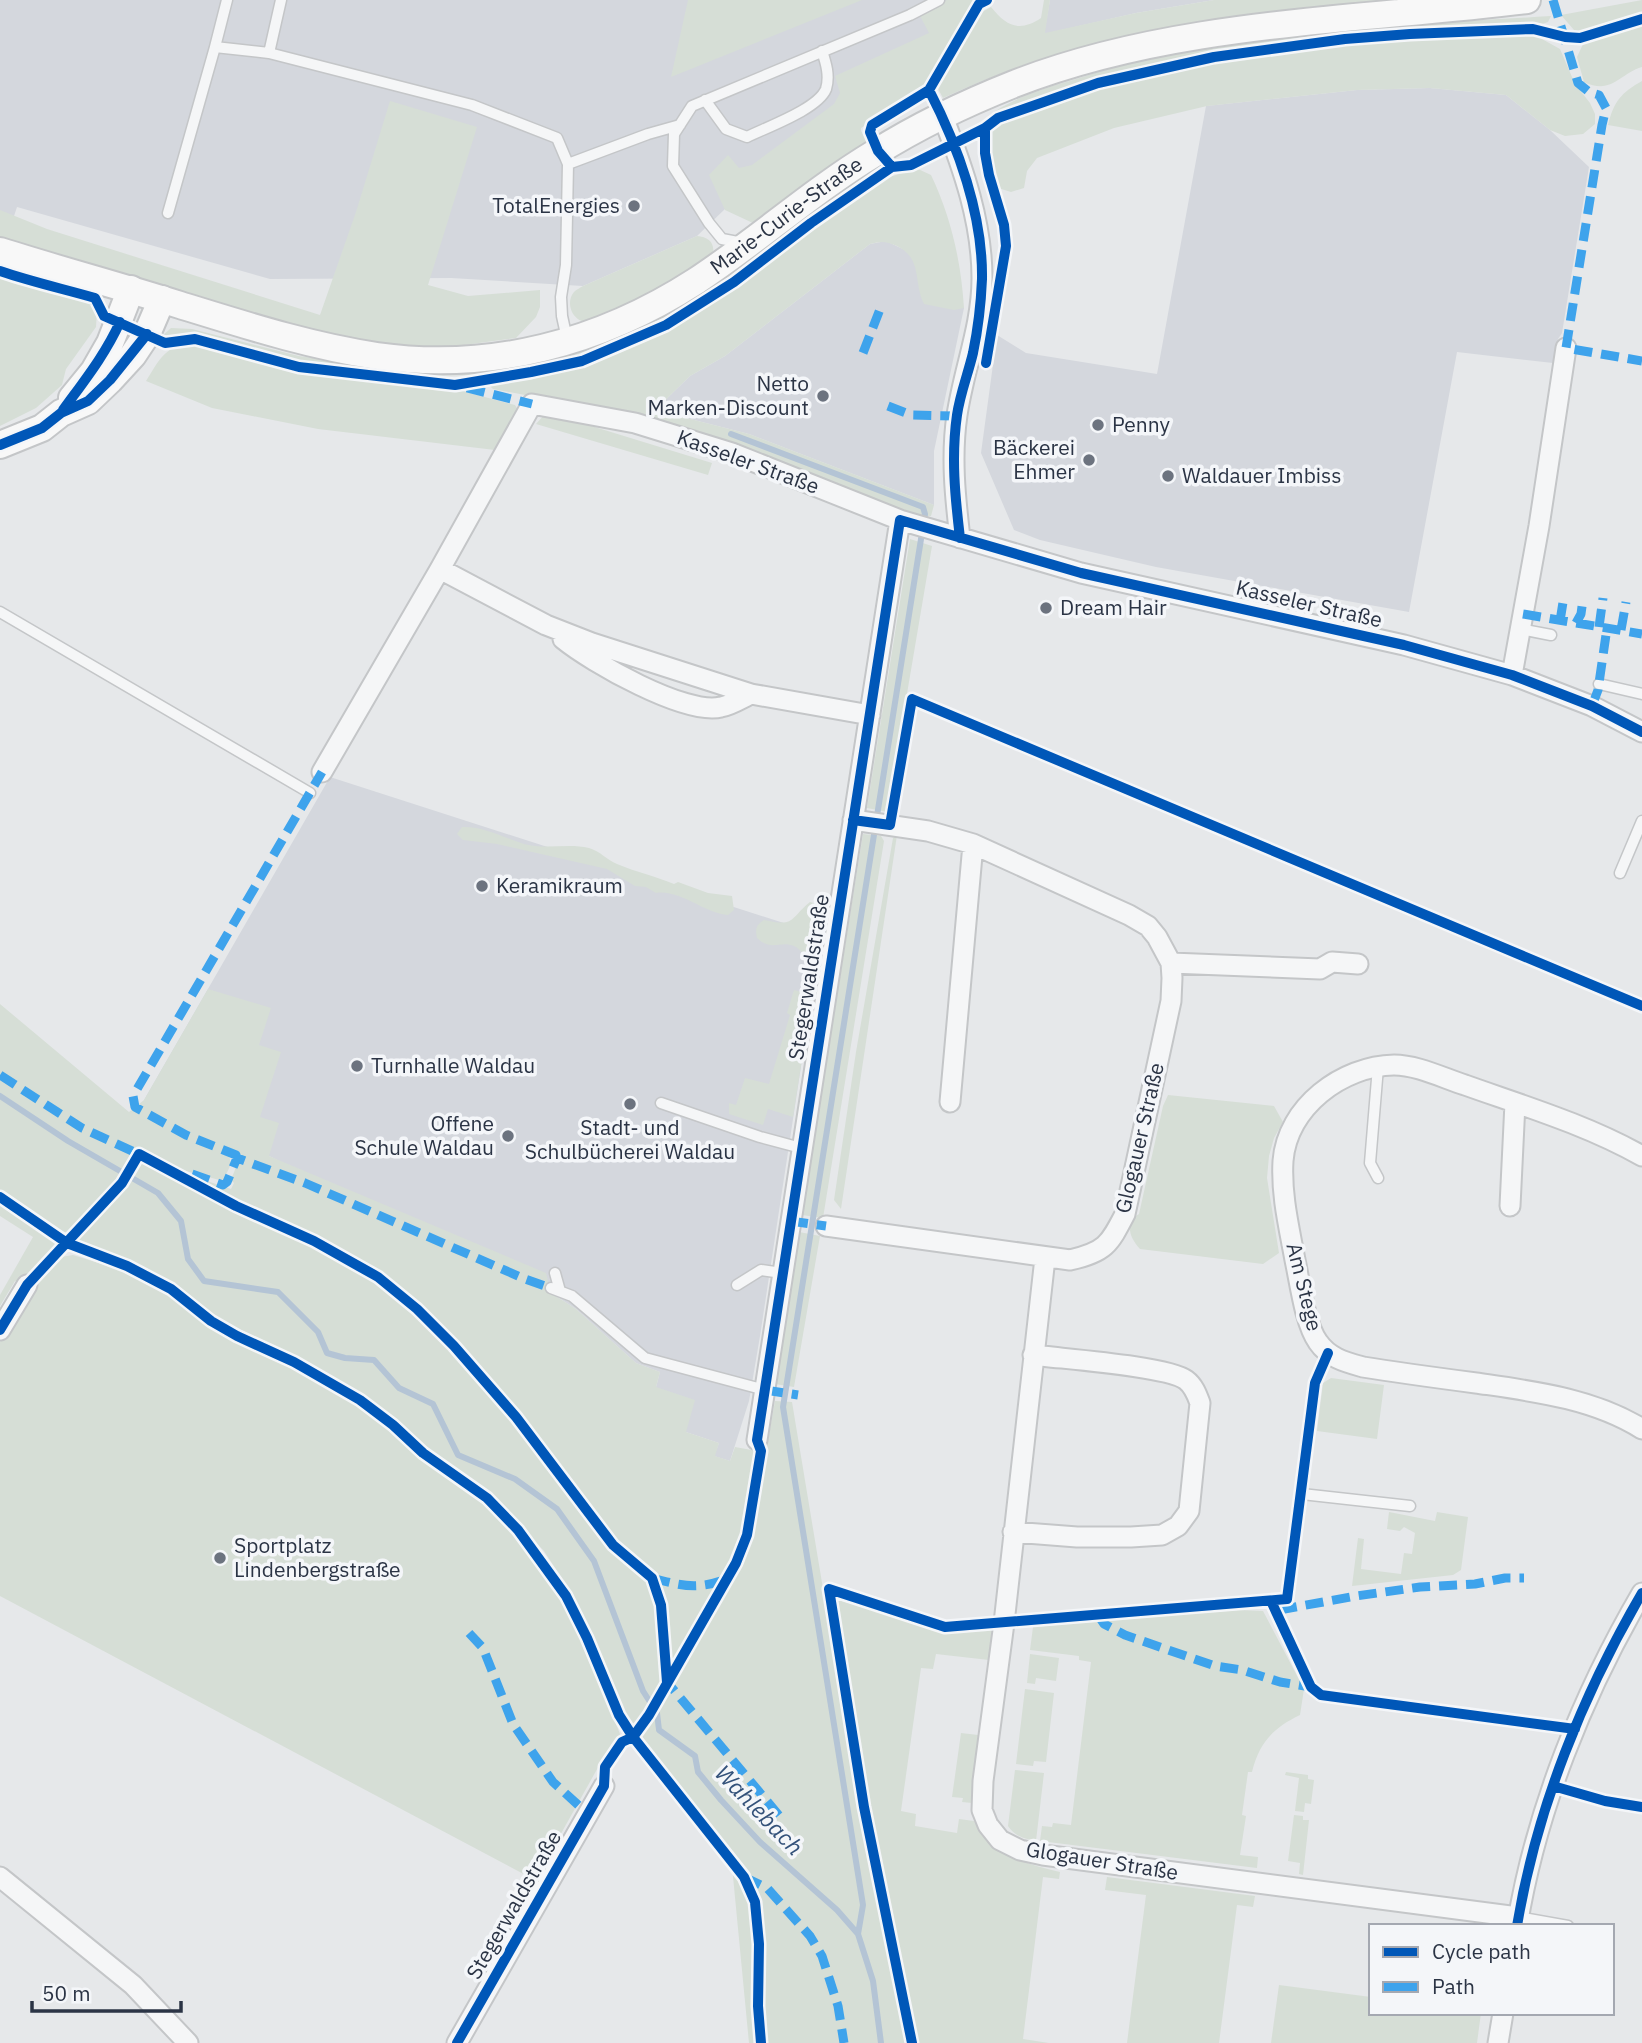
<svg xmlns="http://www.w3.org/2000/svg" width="1642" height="2043" font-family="'IBM Plex Sans',sans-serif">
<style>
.built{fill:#d4d7dd}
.green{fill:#d6ded6}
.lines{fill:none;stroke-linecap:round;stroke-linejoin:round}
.stream{stroke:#b4c4d5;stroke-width:6}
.lane-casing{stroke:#c4c6c8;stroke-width:13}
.street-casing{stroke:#c4c6c8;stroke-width:23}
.secondary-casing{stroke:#c4c6c8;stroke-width:30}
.lane{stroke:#f5f6f7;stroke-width:10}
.street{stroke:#f5f6f7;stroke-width:19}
.secondary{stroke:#f8f8f8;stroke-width:26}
.quiet{stroke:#3ea3ec;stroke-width:9;stroke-dasharray:18 9;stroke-linecap:butt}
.cycleway-casing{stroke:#f4f6f9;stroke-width:15}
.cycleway{stroke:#0057b8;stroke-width:10}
.poi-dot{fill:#6c737f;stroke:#f4f6f9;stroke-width:2.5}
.labels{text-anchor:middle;stroke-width:7;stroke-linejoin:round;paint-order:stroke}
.poi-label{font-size:21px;fill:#2b3445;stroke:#f4f6f9;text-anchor:start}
.street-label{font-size:21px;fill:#2b3445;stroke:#f4f6f9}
.water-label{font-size:23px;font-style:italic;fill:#34527a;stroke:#f4f6f9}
</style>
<rect width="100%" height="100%" fill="#e6e8ea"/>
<!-- built -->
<path class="built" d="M0,0H976L921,91L725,209L697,236L583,286L451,278L270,279L17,207L0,258Z
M1050,0H1214L1136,13L1044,34Z
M1430,88L1506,95L1550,130L1589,167L1562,333L1558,339L1553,363L1457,352L1409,612L1156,567L1040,540L1014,530L981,453L997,335L1026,353L1157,374L1206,106L1357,90Z
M886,241L907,251L964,308L934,451V505L749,434L655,410L690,376L725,356L870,244Z
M330,777L821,935L760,1336L749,1401L730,1461L714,1456L719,1443L686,1432L656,1387L660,1372L636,1363L576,1309L551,1293L269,1156L144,1100Z"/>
<!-- green -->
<path class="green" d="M688,0H862L671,77Z
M947,0H976L921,91L861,128V131L867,141L755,224L725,210L709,175L728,155L739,168L752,165L834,104L840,93L835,76L929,33L918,12Z
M1044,0H1050L1045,33L1136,13L1214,0H1385C1274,14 1161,26 1053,56C1015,66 979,82 943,98L935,83L977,15L991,7C1007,27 1020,32 1041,18Z
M1642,0V14L1582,32L1574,30L1561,15Z
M1551,16L1548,22L1542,24L1345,35L1213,53L1096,78L988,116C1014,97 1046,88 1076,79C1229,29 1392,26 1551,16Z
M1642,23V67C1619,74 1612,95 1584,82L1577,57L1584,42Z
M1533,34L1560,49L1575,84L1590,103L1595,114V124L1583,134L1565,136L1550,130L1506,95L1430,88L1357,90L1207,106L1114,128L1037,158L1027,171L1024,188L1011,192L998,188C994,176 985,148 988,136C989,129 995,126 999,122C1170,56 1351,38 1533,34Z
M1642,81V131L1608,125C1614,101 1621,93 1642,81Z
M390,101L477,127L428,285L468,296L540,290V307L536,317L516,338L442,348H416L350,339L280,321L0,240V210L47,229L320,315L356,212Z
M881,163L876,173L731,278L663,321L607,347L531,368L486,375L406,376L298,362L189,333L162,336L171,328L192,329L299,356L354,364L529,362L805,215Z
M918,169L931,175C951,217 961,261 964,308L954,310L924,304C913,282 923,259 897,246C886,241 881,241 870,244L725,356L690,376L655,410L749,434L934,505L931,516L916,517L640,417L493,389L490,386L491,384C585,369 657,340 736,286C763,267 790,246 817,225C837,210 859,192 882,180C894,175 906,172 918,169Z
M697,236C708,237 715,242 713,254C682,277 650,295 615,311C607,314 598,321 590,322C574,324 564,304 574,292C577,289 580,288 583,286Z
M0,278C16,283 32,289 48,292C65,296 86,294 97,310L96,327L66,369L62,385L36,408L0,426Z
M194,343L299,372L455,389L515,405L518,410L495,450L318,429L212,408L146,381C160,359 165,345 194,343Z
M549,413L712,463L708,475L536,424L545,414Z
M910,539L932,546L887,812L867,808Z
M462,827C483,826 505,838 524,844C545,850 568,843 589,848C600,851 607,860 617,864C636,872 655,876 674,884L678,882L708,893L732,896L734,910L728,915C706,914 679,889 656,893L646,887L635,886L607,869L497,844L463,840L457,834Z
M863,834L881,836L884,841L823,1218L802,1215Z
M897,835L841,1209L834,1200L856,1052L893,838Z
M810,902L820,905C823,915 818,926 819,936C819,946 823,952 819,961L810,962C804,957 801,949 794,946C780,940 772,952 757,938C755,929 756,925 764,920C796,927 789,919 810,902Z
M208,989L271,1008L259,1045L281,1052L260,1117L279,1123L269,1156L546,1273L551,1293L576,1309L636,1363L660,1372L656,1387L695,1400L686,1432L719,1443L715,1456L730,1461L735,1447L757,1451L755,1461L764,1463L775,1401L792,1402L867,1854L876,1855L866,1807L835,1599L942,1631L992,1629L989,1660L936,1654L933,1669L921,1668L901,1811L916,1814L915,1826L957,1833L959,1819L974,1821C991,1855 1026,1864 1060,1872L1059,1879L1043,1877L1023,2039L1049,2043H749L732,1866L644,1760L650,1751L623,1714L572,1594L544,1551L490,1495L426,1449L396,1421L364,1396L296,1357L215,1317L174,1285L132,1264L81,1244L78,1235L124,1184L139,1160L174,1174L198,1178L231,1189L234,1183L231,1180L241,1154L234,1151L229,1155L231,1164L223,1181L175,1168L138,1150L120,1182L75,1229L68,1233L60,1231L0,1191V1004L129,1112L144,1100Z
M794,990L812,995L793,1117L768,1109L763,1125L729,1114V1103L736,1105L745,1078L769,1084L790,1015L787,1013Z
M1168,1095L1274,1106L1283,1122L1274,1138L1269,1156L1267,1178L1279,1253L1263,1264L1140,1249C1131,1238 1128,1232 1131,1219L1139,1214L1163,1106Z
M0,1202L54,1239L56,1243L54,1248L23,1284L15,1281L0,1306V1295L33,1237L0,1216Z
M799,1232L820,1236L794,1387L775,1384Z
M73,1255L127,1272L168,1294L209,1325L292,1366L358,1404L422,1458L484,1503L513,1532L561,1598L582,1638L620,1734L619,1739L612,1744L605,1755L535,1880L0,1596V1342L31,1289L51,1265L61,1257Z
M1331,1378L1384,1385L1377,1439L1317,1431L1323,1383Z
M1389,1512L1435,1521L1437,1512L1468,1517L1461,1570L1453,1575L1352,1586L1358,1538L1364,1539L1361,1569L1401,1574L1404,1553L1412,1554L1415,1533L1404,1527L1400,1531L1387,1529Z
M1238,1610L1263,1611L1304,1689L1300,1715C1273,1728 1259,1743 1252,1772H1248L1242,1815L1246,1816L1240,1855L1258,1857L1257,1868L1040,1841L1042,1826L1052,1827L1053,1823L1071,1825L1091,1662L1079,1660V1656L1030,1650L1033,1627Z
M1030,1654L1059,1658L1056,1681L1036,1678L1035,1684L1027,1683Z
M1025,1689L1054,1693L1046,1762L1034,1761L1033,1766L1016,1764Z
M961,1733L978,1735L972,1803L962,1802L963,1798L952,1797Z
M1015,1770L1044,1773L1036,1841C1023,1838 1016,1837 1008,1826Z
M1286,1772L1308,1775V1779L1314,1780L1311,1804L1305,1803L1304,1812L1295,1811L1299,1778L1285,1775Z
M1294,1815L1303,1816V1820H1309L1303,1875L1299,1874L1300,1863L1288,1861Z
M1107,1877L1255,1896L1253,1907L1237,1905L1219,2043H1127L1146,1895L1105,1890Z
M1279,1985L1371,1997V2013H1481L1477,2043H1271Z"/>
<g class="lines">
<!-- stream -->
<path class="stream" d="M731,434L923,507L925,514L783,1407L863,1905L858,1934
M0,1096L68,1141L158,1193L181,1221L188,1259L204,1281L278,1292L318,1332L327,1353L345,1358L374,1360L399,1388L433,1404L458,1455L515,1479L557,1509L594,1561L643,1691L657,1713L659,1730L695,1756L698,1772L721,1800L760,1842L837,1910L858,1934L873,1981L881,2043"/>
<!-- lane casing -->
<g class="lane-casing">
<path id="lane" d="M281,0L269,53L472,105L557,138L568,164L566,265L561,297L562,316L567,339
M215,47L227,0
M705,100L726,129L747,137C767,127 818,109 826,89C830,76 826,63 822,51
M568,164L648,134L680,125
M168,213L215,47L269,53
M743,243L722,239L709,223L673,166L674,134L692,106L910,15L939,0
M0,612L310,793
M1520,629L1551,635
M1599,684L1642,694
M1620,873L1642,821
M661,1103L760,1137L801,1148
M1378,1178L1370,1163L1378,1067
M555,1273L560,1291
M737,1285L761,1270L782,1273
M551,1288L572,1296L645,1358L765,1390
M1302,1494L1410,1506
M1518,1917L1568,1926"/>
</g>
<!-- street casing -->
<g class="street-casing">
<path id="street" d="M943,117C963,168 982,222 982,278C982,326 964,368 957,415C951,456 955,496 960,538
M440,569L546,625L592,643L751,694L870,715
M563,639C591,662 686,716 721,707C732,705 742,698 751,694
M1512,675L1539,526L1566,348
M322,772L440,569L532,404L635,423L732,453L900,520L1081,573L1404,645L1512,675L1592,706L1642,732
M1171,963L1320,969L1332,962L1358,964
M950,1102L973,844
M1642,1156C1587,1125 1524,1106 1465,1085C1443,1078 1417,1065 1394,1065C1342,1066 1287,1107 1283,1161C1281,1195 1289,1227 1295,1260C1300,1283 1305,1324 1318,1342C1329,1358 1345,1362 1363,1367C1400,1373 1438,1378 1476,1383C1531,1391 1593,1398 1642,1429
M1510,1206L1515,1103
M826,1226L1070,1260C1105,1252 1109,1245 1125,1214L1171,1001L1172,978L1171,963L1157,937L1148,926L1129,915L973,844L928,831L853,820
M1045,1258L1004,1623L983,1781L982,1810L988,1825L1000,1840L1020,1850L1043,1855L1518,1917
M0,1330L27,1285
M757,1440L900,520
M1013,1532L1077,1537H1131L1162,1535L1178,1526L1189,1511L1200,1403C1197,1395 1194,1386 1186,1380C1167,1366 1063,1359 1033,1355
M0,1877L133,1985L188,2043
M1517,1926C1536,1810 1583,1694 1642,1593
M457,2043L604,1786
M1498,2043L1503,2013"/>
</g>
<!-- secondary casing -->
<g class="secondary-casing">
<g id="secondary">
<path id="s1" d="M0,251C60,270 120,286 180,305C245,325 310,346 377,356C491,372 600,343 696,281C757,241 812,191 875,153C918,126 966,103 1014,84C1175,21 1357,21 1527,0"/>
<path d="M72,398L94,371L110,343L131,289"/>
<path d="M0,445L42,428L61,413L88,401L110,380L133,355L147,334L162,299"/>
</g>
</g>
<!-- lane -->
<use href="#lane" class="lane"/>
<!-- street -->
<use href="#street" class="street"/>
<!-- secondary -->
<use href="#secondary" class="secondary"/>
<!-- quiet -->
<path class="quiet" d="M1553,0L1578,83L1589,92L1599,95L1606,108L1602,125L1566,348L1642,361
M863,353L882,304
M467,388L532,404
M888,406L911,415L957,416
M1523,614L1642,634
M1560,621L1564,596
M1576,623L1581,614L1583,599
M1599,627L1603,598
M1621,630L1626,602
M1592,706L1598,690L1607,628
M0,1075L82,1128L143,1156
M237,1158L236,1155L186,1135L135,1107L133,1096L322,772
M192,1174L223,1185L227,1182L237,1158L305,1183L525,1279L551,1288
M790,1221L826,1226
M765,1390L798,1395
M652,1578C682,1586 697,1590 727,1579
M1279,1610L1356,1596L1420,1587L1475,1584L1505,1578H1524
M1098,1615L1104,1624L1125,1635L1215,1666L1242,1670L1280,1682L1311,1687
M469,1633L483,1648L513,1724L553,1782L588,1814
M667,1676V1682L782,1819
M744,1877L767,1888L810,1936L822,1956L838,2006L844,2043"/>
<!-- cycleway casing -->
<g class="cycleway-casing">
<path id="cycleway" d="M929,90C958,146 983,215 982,279C981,303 978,329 973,353C968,374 960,394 957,415C951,457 955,496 960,538
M985,128V153L989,175L1004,225L1006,246L986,363
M892,167L878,151L870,132L872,125L929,90L979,4L987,0
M0,271C32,282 64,289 95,298L104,316L165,343L195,339L299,367L455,385L531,372L582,361L666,325L734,282L811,223L892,167L911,165L985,128L998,118L1098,83L1214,57L1345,39L1410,34L1533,29L1565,37L1580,38L1642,19
M63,410C84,381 105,355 120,322
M0,445L42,428L61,413L88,401L110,380L147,334
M853,820L890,825L912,699L1642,1006
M0,1197L67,1243L127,1266L171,1289L211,1321L237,1336L294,1362L360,1400L393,1425L423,1453L487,1498L518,1530L566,1596L587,1638L619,1715L633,1737L744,1877L755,1902L759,1944L758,2006L761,2043
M0,1330L27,1285L122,1183L139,1154L236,1206L314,1241L378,1277L417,1309L454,1346L516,1417L613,1545L652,1578L661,1605L667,1682
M1271,1601L1311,1687L1321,1695L1575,1729
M1553,1786L1605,1801L1642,1807
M1517,1926C1536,1810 1583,1694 1642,1593
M457,2043L604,1786L605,1767L622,1742L633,1737L649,1715L736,1563L747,1535L761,1451L757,1440L900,520L1081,573L1404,645L1512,675L1592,706L1642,732
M912,2043L864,1807L829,1589L945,1627L1287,1599L1315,1383L1328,1353"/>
</g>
<!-- cycleway -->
<use href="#cycleway" class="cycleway"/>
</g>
<!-- markers -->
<g class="poi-dot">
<circle cx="634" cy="206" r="7"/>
<circle cx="823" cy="396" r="7"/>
<circle cx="1098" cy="425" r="7"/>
<circle cx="1089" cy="460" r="7"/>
<circle cx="1168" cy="476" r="7"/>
<circle cx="1046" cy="608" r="7"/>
<circle cx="482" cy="886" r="7"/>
<circle cx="357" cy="1066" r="7"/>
<circle cx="630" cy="1104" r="7"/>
<circle cx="508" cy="1136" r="7"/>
<circle cx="220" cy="1558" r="7"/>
</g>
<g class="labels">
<!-- poi labels -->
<g class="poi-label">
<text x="620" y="213" text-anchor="end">TotalEnergies</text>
<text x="809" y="391" text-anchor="end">Netto<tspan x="809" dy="24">Marken-Discount</tspan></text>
<text x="1112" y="432">Penny</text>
<text x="1075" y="455" text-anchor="end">Bäckerei<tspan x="1075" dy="24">Ehmer</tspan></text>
<text x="1182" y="483">Waldauer Imbiss</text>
<text x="1060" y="615">Dream Hair</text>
<text x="496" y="893">Keramikraum</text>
<text x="371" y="1073">Turnhalle Waldau</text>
<text x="494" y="1131" text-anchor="end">Offene<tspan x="494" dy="24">Schule Waldau</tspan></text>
<text x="630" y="1135" text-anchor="middle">Stadt- und<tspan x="630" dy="24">Schulbücherei Waldau</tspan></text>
<text x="234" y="1553">Sportplatz<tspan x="234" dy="24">Lindenbergstraße</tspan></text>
</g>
<!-- street labels -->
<g class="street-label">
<text dy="7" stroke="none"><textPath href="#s1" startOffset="838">Marie-Curie-Straße</textPath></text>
<text transform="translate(748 462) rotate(20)" y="7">Kasseler Straße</text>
<text transform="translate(1309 604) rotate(13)" y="7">Kasseler Straße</text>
<text transform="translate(809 977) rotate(-81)" y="7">Stegerwaldstraße</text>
<text transform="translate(1140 1138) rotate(-77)" y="7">Glogauer Straße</text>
<text transform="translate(1304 1287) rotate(76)" y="7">Am Stege</text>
<text transform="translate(1102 1861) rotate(9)" y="7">Glogauer Straße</text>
<text transform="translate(514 1905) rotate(-60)" y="7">Stegerwaldstraße</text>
</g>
<!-- water labels -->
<g class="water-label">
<text transform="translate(759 1810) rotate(46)" y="8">Wahlebach</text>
</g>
</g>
<!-- legend -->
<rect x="1369" y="1924" width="245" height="91" fill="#f4f6f9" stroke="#a4a8b1" stroke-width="2"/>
<rect x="1383" y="1947" width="35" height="10" fill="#0057b8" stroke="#a4a8b1" stroke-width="2"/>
<text x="1432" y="1959" font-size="21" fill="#2b3445">Cycle path</text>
<rect x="1383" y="1982" width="35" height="10" fill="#3ea3ec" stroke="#a4a8b1" stroke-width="2"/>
<text x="1432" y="1994" font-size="21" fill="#2b3445">Path</text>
<!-- scale -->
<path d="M32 2001v10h149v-10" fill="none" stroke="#2b3445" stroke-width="3.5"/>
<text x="42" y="2001" font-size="21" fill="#2b3445" stroke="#f4f6f9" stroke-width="5" paint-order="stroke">50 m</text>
</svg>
